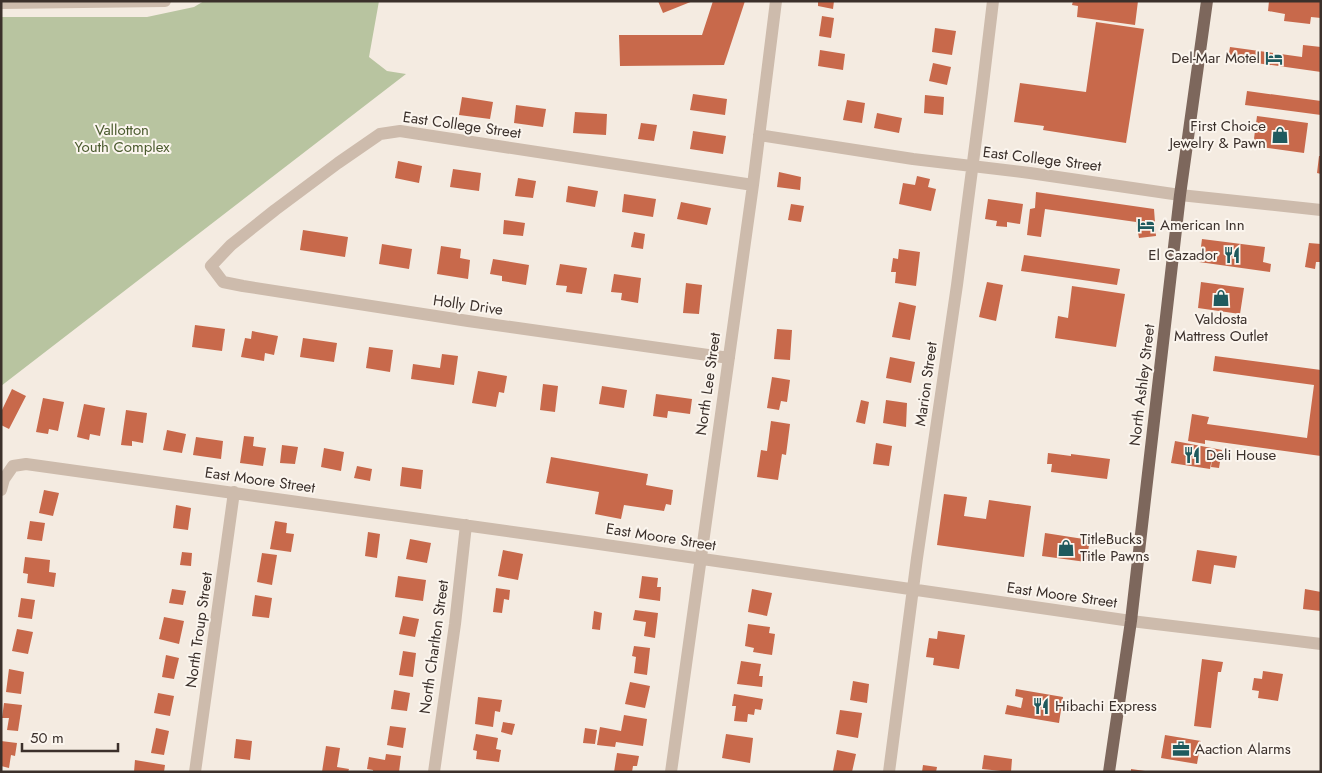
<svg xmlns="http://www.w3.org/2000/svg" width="1322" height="773" font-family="Jost,sans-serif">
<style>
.green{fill:#b8c4a0}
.building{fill:#c8694b}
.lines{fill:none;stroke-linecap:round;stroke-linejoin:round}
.minor{stroke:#cdbbac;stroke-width:12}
.major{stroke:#7d675c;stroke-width:12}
.labels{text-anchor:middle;stroke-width:4;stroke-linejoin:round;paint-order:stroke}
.poi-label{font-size:15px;fill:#3b302b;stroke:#fbf5ee;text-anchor:start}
.street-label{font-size:15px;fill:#3b302b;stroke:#fbf5ee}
.park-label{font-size:15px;fill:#4a5a2e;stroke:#fbf5ee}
</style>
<rect width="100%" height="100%" fill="#f4ebe1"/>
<!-- green -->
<path class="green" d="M204,1H379L369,57L387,71L406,74L1,386V17H147L194,7Z"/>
<!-- building -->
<path class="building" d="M658,1H693L663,13Z
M713,1H745L724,65L620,66L619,35H702Z
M818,1H834L833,9L818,6Z
M1073,1H1138L1135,25L1077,17L1078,6L1072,5Z
M1269,1H1321V18L1311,17L1310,24L1284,21L1285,14L1268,11Z
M822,16L834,18L831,38L819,36Z
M1096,22L1144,29L1126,143L1043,130L1044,126L1014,122L1020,83L1086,92Z
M935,28L956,31L952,55L932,52Z
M1303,45L1321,47V72L1228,59L1230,47L1302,57Z
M820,50L845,54L843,70L818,66Z
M933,63L951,67L947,85L929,81Z
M1247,91L1321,101V115L1245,105Z
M693,94L727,99L725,115L690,110Z
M925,95L944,97L943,115L924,113Z
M462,97L493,102L490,119L459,115Z
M847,100L865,103L862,123L843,120Z
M516,105L546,109L543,127L514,123Z
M575,112L607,114L606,135L573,133Z
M877,113L902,118L899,133L874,128Z
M1257,116L1308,123L1304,153L1253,146Z
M641,123L657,125L654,141L638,139Z
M693,131L726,136L723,154L690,149Z
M1319,156H1321V174L1317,173Z
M398,161L422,166L419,183L395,178Z
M453,169L481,173L479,191L450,187Z
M779,172L801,177L800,190L777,187Z
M917,176L930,179L928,187L936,189L931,211L899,204L903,183L915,185Z
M518,178L536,181L533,198L515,196Z
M568,186L598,191L595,207L566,202Z
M1036,192L1154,209L1156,236L1139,238L1136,222L1045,209L1041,237L1027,235L1030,209L1035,208Z
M624,194L656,199L653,217L622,212Z
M988,199L1023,204L1020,224L1007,222V227L996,226L997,221L985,219Z
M681,202L711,208L707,225L677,219Z
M791,204L804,206L801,222L788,220Z
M504,220L525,223L523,236L503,234Z
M303,230L348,237L345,257L300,250Z
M634,232L645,234L643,249L631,247Z
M1202,239L1265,247L1263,262L1271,264L1270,272L1199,262Z
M1309,243L1321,244V262H1316L1315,269L1305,267Z
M382,244L412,249L409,269L379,264Z
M441,246L461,249L460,258L470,260L468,279L437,274Z
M899,249L920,252L916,286L895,283L896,272H891L893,258L898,259Z
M1024,255L1120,269L1117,285L1021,271Z
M493,259L529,265L526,285L502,281V276L490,274Z
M560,264L587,268L582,294L566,292L567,286L556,285Z
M614,274L641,278L638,303L621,300L622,293L611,292Z
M987,282L1003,285L996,321L979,317Z
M1201,282L1244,288L1240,314L1198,308Z
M686,283L702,285L699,314L683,313Z
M1072,286L1125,294L1116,347L1055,338L1058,316L1068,318Z
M899,302L916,306L910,340L892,337Z
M195,325L225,329L222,351L192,347Z
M777,329L792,330L790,360L774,359Z
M252,331L278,336L274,355L265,353L264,361L241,357L245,338L251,339Z
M303,338L337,343L334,362L300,357Z
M369,347L393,350L390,372L366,368Z
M442,354L458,356L454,385L411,379L413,364L440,368Z
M1215,356L1321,370V456L1205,440V444L1188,441L1192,414L1209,417L1207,424L1307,438L1314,385L1213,371Z
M890,357L915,362L911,383L886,378Z
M478,371L507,376L504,393L499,392L496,407L472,403Z
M772,377L790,380L787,402L781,401L779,410L767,408Z
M543,384L558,386L555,412L540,410Z
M602,386L627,390L624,408L599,404Z
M12,389L26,396L9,429L1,425V412Z
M656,394L692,399L690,414L668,411L667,418L653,416Z
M43,398L64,402L58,431L49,429L48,434L36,432Z
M861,400L869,402L865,424L856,422Z
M886,400L907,403L906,427L883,423Z
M84,404L105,408L100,436L90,434L89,440L77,437Z
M126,410L147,413L143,443L132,441V446L121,445Z
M771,421L790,424L786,455L782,454L778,480L757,477L761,450L767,451Z
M167,430L186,434L182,453L163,450Z
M244,436L254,437L253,446L266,448L263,466L240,463Z
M196,437L223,441L221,459L193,455Z
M1175,441L1222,450L1219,468L1211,467L1213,452L1210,469L1171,463Z
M876,443L892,446L889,466L873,464Z
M282,445L298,447L295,464L280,463Z
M324,448L344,452L341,471L321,467Z
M1048,453L1071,456V454L1110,459L1107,479L1051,472L1052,464H1047Z
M551,457L648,474L646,485L673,490L671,505L666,504L664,511L624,505L621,519L595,514L599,492L546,483Z
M357,466L372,469L370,481L354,478Z
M402,467L423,470L421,489L400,486Z
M44,490L59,493L53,516L39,513Z
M944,494L967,497L964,516L986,519L989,500L1031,506L1024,557L937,545Z
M176,505L191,508L188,530L173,528Z
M30,521L45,523L42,541L27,539Z
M275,521L287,523L286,533L294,534L291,552L270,549Z
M368,532L380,534L377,558L365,556Z
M1045,533L1090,540L1086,562L1042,556Z
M410,539L431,543L427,563L406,559Z
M503,550L523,554L518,580L498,576Z
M1197,550L1237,556L1235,568L1214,565L1211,584L1192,581Z
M182,552L192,553L191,566L180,565Z
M262,553L277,555L272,585L257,582Z
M25,557L50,560L49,572L56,573L54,587L27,583L28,574L23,573Z
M398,576L426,580L423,601L395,597Z
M642,576L658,578L657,587H661L660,601L639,598Z
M496,588L510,590L509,600L504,599L502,613L493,612Z
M172,589L186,591L183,605L169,603Z
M752,589L772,593L767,616L748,612Z
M1305,589L1321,592V611L1303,609Z
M255,595L272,598L269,618L252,616Z
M21,598L35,600L32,619L18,617Z
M635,610L658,613L655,638L644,636L646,622L633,620Z
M594,611L602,613L600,630L592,629Z
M403,616L419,619L415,637L399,634Z
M164,617L184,621L179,644L159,639Z
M748,624L770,627L769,633L775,634L772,655L753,652L754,648L745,646Z
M17,629L33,632L28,654L12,651Z
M938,631L965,635L959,669L933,665L934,658L926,657L929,638L937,639Z
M634,646L650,648L647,675L634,673L636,657L632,656Z
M403,651L416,653L413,677L399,675Z
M166,655L179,658L174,679L162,677Z
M1202,659L1223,662L1221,672H1218L1211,728L1194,726Z
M741,661L761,664L759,676H763L762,687L737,684Z
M9,669L24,672L21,694L6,692Z
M1263,671L1283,674L1278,701L1258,698L1259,691L1252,690L1254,678L1262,679Z
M853,681L869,684L867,703L850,700Z
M630,682L650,686L645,708L625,704Z
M1016,689L1063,697L1059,723L1005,714L1007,705L1021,708L1023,698L1015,696Z
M394,690L410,693L407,711L391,709Z
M158,693L174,696L170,716L154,713Z
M734,694L763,699L761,710L755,709L754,715L748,714L747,722L734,721L736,706H732Z
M478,697L502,700L500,712L495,711L493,727L475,724Z
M4,703L22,705L18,731L7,730L9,718H2Z
M840,710L862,713L858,738L836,734Z
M624,715L647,719L643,746L616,742L615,747L597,745L600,727L621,731Z
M503,722L515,724L512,735L501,732Z
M390,726L406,728L403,748L387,745Z
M156,728L169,731L164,755L151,753Z
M585,728L597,730L595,744L583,743Z
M476,734L498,738L496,749L501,750L499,762L476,759L477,751L473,750Z
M726,734L753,738L750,763L722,758Z
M1165,735L1201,741L1197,764L1161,758Z
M236,739L252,741L250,760L234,758Z
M1,741L17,743L15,756L11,755L9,768L1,766Z
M326,746L340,748L337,767L349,769L348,772H322Z
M837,750L856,754L852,772L833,771Z
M617,753L639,756L637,766H633L632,772H614Z
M386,754L401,756L399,772H373V770L367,769L369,757L385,760Z
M984,755L1012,759L1011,772L982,769Z
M135,760L165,765L164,772H134Z
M923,765L937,767L936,772H922Z
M1131,769L1145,771V772H1131Z"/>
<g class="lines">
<!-- minor -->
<path class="minor" d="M1,3L165,1
M759,135L913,159L1030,173L1180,195L1321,210
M729,358L468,321L243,286L223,282L211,266L231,245L275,210L338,163L380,134L400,131L753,185
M1,490L4,479L13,466L26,464L592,543L1131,621L1321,644
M195,772L234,492
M434,772L455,624L466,525
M671,772L753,185L776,1
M889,772L917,558L957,285L982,93L993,1"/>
<!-- major -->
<path class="major" d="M1109,772L1131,621L1180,195L1207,1"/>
</g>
<!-- icons -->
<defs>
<g id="hotel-bare" transform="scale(1.35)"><path d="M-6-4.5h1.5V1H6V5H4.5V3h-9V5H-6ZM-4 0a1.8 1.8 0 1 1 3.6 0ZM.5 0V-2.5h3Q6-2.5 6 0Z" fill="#1f5a5e" stroke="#fbf5ee" stroke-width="2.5" paint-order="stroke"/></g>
<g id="shop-bare" transform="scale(1.35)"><path d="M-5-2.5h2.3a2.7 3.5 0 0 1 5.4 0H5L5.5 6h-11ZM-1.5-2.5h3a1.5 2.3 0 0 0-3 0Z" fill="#1f5a5e" stroke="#fbf5ee" stroke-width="2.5" paint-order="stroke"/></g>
<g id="restaurant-bare" transform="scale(1.35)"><path d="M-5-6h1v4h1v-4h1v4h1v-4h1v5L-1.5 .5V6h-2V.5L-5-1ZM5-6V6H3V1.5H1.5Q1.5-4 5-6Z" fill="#1f5a5e" stroke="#fbf5ee" stroke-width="2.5" paint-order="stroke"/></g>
<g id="office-bare" transform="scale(1.35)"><path d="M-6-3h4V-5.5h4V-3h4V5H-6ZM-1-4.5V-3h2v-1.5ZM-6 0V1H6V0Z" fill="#1f5a5e" stroke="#fbf5ee" stroke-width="2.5" paint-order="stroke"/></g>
</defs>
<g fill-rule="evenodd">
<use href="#hotel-bare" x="1274" y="58"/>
<use href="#shop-bare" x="1280" y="135"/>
<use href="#hotel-bare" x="1146" y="225"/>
<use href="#restaurant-bare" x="1232" y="255"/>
<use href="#shop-bare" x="1221" y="298"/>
<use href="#restaurant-bare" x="1192" y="455"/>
<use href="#shop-bare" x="1066" y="548"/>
<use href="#restaurant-bare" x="1041" y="706"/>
<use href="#office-bare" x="1181" y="749"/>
</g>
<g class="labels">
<!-- poi labels -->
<g class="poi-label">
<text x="1260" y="63" text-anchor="end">Del-Mar Motel</text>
<text x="1266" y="131" text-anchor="end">First Choice<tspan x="1266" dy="17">Jewelry &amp; Pawn</tspan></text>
<text x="1160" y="230">American Inn</text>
<text x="1218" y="260" text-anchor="end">El Cazador</text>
<text x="1221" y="324" text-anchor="middle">Valdosta<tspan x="1221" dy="17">Mattress Outlet</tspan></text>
<text x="1206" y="460">Deli House</text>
<text x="1080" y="544">TitleBucks<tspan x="1080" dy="17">Title Pawns</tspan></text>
<text x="1055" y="711">Hibachi Express</text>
<text x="1195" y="754">Aaction Alarms</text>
</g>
<!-- street labels -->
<g class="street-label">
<text transform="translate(462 125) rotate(8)" y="5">East College Street</text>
<text transform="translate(1042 159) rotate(7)" y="5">East College Street</text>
<text transform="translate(468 305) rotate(8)" y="5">Holly Drive</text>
<text transform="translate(708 384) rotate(-82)" y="5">North Lee Street</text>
<text transform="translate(926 384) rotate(-82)" y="5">Marion Street</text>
<text transform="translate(1142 385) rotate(-83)" y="5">North Ashley Street</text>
<text transform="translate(260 480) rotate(8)" y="5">East Moore Street</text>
<text transform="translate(661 537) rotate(9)" y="5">East Moore Street</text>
<text transform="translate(1062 595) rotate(8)" y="5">East Moore Street</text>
<text transform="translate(199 630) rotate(-82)" y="5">North Troup Street</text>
<text transform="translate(434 647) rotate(-82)" y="5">North Charlton Street</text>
</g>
<!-- park labels -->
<g class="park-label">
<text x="122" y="135">Vallotton<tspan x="122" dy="17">Youth Complex</tspan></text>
</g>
</g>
<!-- border -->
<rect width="1322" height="773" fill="none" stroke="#3b302b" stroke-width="5"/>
<!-- scale -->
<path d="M22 743v8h96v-8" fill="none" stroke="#3b302b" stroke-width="2.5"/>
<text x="30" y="743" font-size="15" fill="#3b302b" stroke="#fbf5ee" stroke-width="4" paint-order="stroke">50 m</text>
</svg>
